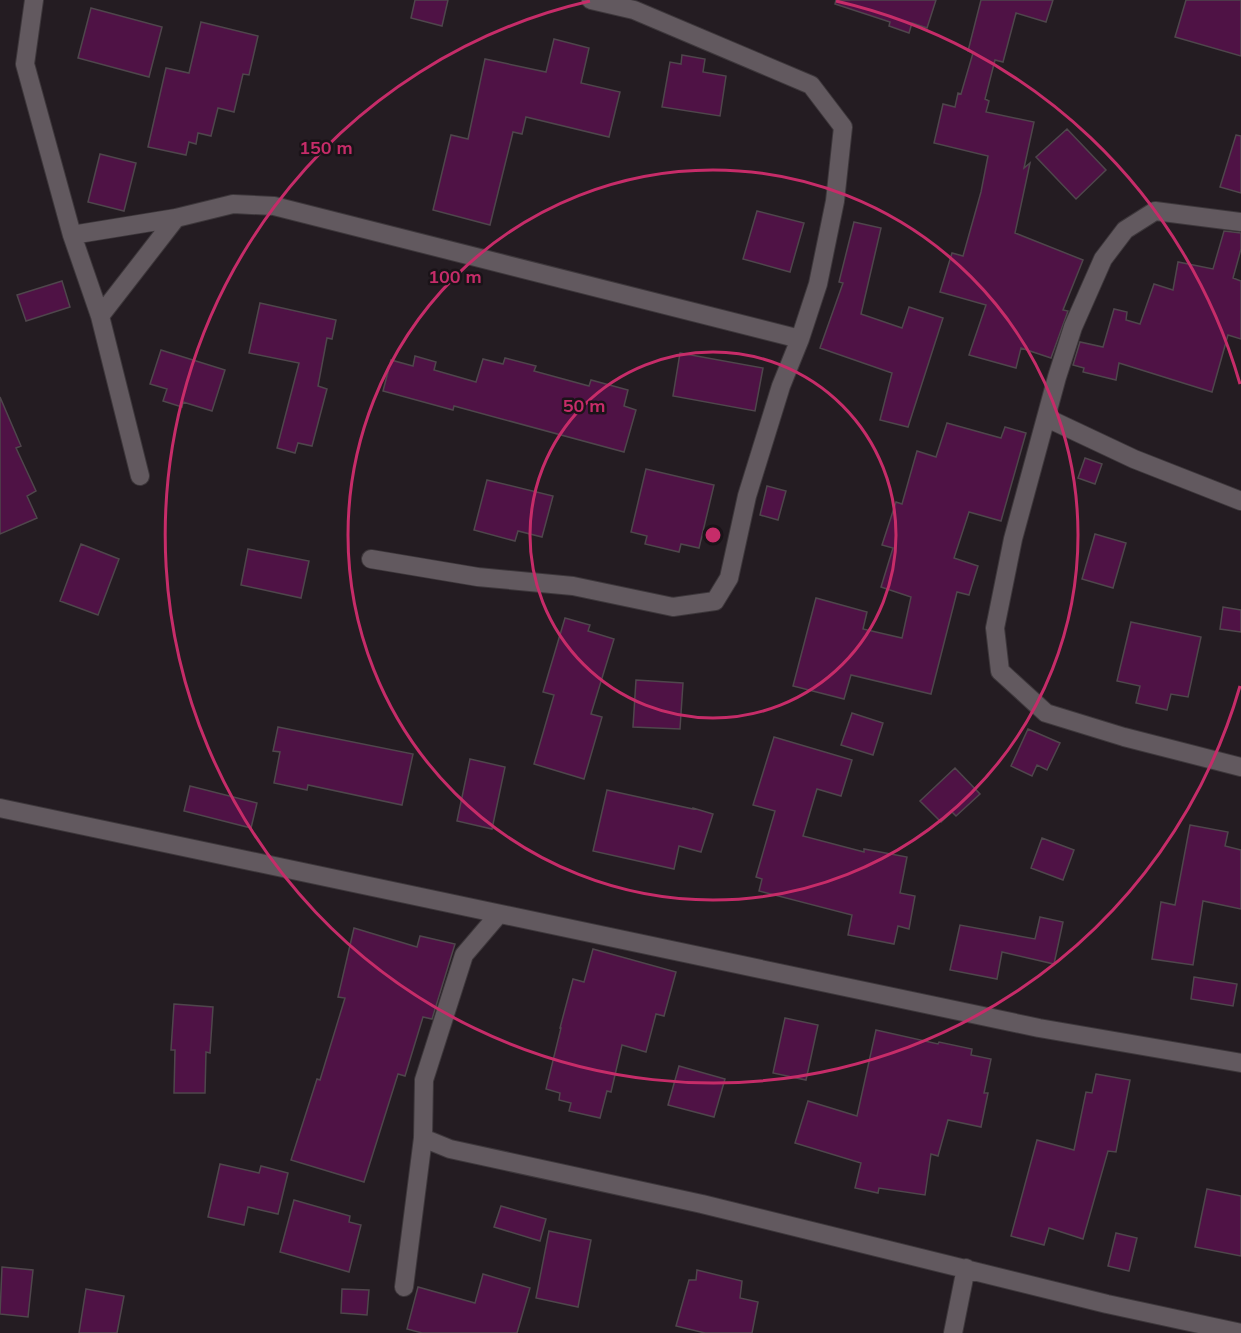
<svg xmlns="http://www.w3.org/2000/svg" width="1241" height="1333" font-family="Mulish,sans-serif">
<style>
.building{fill:#4f1245;stroke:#4f464c;stroke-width:1.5}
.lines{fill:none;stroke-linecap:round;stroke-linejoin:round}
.minor-casing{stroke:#3d373b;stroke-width:20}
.minor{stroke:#62595f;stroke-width:18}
.ring{fill:none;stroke:#c62c69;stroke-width:3}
.centre{fill:#c62c69;stroke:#1a1318;stroke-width:3}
.ring-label{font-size:18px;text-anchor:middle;font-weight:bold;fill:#c62c69;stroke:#1a1318;stroke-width:5;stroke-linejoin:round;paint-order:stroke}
</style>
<rect width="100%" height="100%" fill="#241c22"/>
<!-- building -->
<path class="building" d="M415,0H448L442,26L411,18Z
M836,0H936L927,28L912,23L909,33L889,26L890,22L835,4Z
M981,0H1053L1046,22L1016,13L1003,62L995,60L985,99L989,101L986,112L1034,122L1024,168L1030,163L1015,233L1083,260L1063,310L1068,311L1051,358L1021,348L1016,368L969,355L986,305L940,292L952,253L963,256L981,192L988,156L934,143L943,104L955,107L958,93L961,94L973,53L968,51Z
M1186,0H1241V56L1175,37Z
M91,8L162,27L149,77L78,58Z
M201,22L258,36L249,75L243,74L234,112L218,108L211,136L198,133L196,144L189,142L186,155L148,147L166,68L189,73Z
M554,39L589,48L581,83L620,92L609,137L526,117L522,134L513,132L490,225L433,210L451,135L468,139L485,59L546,72Z
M682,55L705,59L703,72L726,76L720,116L662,107L670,62L681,64Z
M1067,129L1106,170L1076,199L1036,157Z
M1236,135L1241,136V193L1220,187Z
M100,154L136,163L124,211L88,202Z
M757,211L804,223L790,272L743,259Z
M854,222L881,228L861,314L902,328L909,307L943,318L908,427L880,420L892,373L820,348L843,283L839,282Z
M1224,231L1241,233V249L1233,278L1241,281V339L1228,335L1212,392L1119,363L1116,380L1083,372L1084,368L1073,365L1080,342L1103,347L1114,309L1127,312L1126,320L1140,324L1154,284L1173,290L1178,262L1213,269Z
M62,281L70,307L26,321L17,295Z
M260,303L336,320L332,339L327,338L318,386L327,389L312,446L298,443L295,453L277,448L299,363L249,353Z
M161,350L225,370L212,411L183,402L182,407L163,401L167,389L150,384Z
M680,353L763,368L755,411L673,396Z
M415,356L436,362L434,370L476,382L483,359L503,364L505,358L536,366L534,371L589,386L591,380L628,390L624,406L636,410L624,452L454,406L453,410L383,391L391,360L413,366Z
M0,397L21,446L16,448L36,491L27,496L37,518L0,534Z
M947,423L1001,438L1005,427L1026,433L1001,521L969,512L954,558L978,566L969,595L957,592L931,694L851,675L844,699L793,686L816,598L867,612L863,629L902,638L911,597L881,587L893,548L882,545L896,502L902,504L917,451L936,457Z
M1085,458L1102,464L1095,484L1078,478Z
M646,469L714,485L699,548L681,544L679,552L645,544L647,536L631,532Z
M487,480L553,496L542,537L518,531L515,541L474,530Z
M767,486L786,491L778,520L760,515Z
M1095,534L1126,543L1113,588L1082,579Z
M81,544L119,559L98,615L60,601Z
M248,549L309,561L301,598L241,585Z
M1223,607L1241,610V632L1220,629Z
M565,618L590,625L588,631L614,639L591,714L602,717L584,779L534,764L554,695L543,692Z
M1131,622L1201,637L1188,697L1171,694L1167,710L1136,703L1140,686L1117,681Z
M636,680L683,683L680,729L633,727Z
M852,713L883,723L873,755L841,745Z
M278,727L413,754L402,805L308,785L307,790L274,783L280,752L273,751Z
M1028,729L1060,743L1047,770L1037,765L1032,776L1011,766Z
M774,737L852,760L841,796L817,789L803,836L864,852V849L907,857L900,893L915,896L909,929L898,926L894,944L848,935L852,915L759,891L762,879L756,877L775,811L753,805Z
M470,759L505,767L492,829L457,821Z
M955,768L980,794L956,816L952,812L941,822L920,801Z
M190,786L257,803L251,828L184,811Z
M607,790L693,809V808L713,814L701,852L679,846L674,869L593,851Z
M1190,825L1228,832L1225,846L1241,850V909L1203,901L1193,965L1152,959L1161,902L1175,905Z
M1042,838L1074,850L1063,880L1031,868Z
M1040,917L1063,922L1054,964L1002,952L997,979L950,970L960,925L1035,939Z
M354,928L417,947L420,936L455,944L432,1019L423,1017L405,1076L398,1074L364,1182L291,1160L317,1079L320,1080L345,998L338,997Z
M593,949L676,972L664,1016L656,1014L646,1052L622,1045L611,1092L607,1091L600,1118L569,1111L571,1103L559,1100L560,1093L546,1089L561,1028H560L573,979L584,982Z
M1194,977L1237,984L1233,1006L1191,999Z
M174,1004L213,1007L210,1053L206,1052L205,1093H174L175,1050H171Z
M785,1018L818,1025L806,1080L773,1073Z
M876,1030L938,1044L939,1042L972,1049L971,1055L991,1059L984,1093H988L981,1127L948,1120L938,1156L931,1154L925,1195L879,1188L878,1193L855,1188L861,1163L795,1143L808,1101L857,1116Z
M679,1066L725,1079L714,1117L668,1105Z
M1096,1074L1130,1080L1116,1152L1108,1151L1083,1239L1049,1228L1044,1245L1011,1236L1037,1140L1074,1150L1086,1092L1092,1093Z
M220,1164L259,1173L261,1166L288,1173L278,1214L248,1207L244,1225L208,1217Z
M1207,1189L1241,1196V1256L1195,1247Z
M294,1200L350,1216L349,1222L361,1225L349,1272L280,1252Z
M501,1206L546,1219L540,1241L494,1227Z
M549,1231L591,1240L578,1307L536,1298Z
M1116,1233L1137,1238L1129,1271L1108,1266Z
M2,1267L33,1270L28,1317L0,1314Z
M697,1270L742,1281L740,1298L758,1302L752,1333H705L676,1326L689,1280H696Z
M483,1274L530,1288L517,1333H422L407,1329L418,1287L475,1303Z
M86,1289L124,1296L117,1333H79Z
M342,1289L369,1290L367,1315L341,1313Z"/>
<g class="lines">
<!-- minor casing -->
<g class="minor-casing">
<path id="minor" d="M34,0L25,64L72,235L100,316L140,476
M1241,222L1155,211L1125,230L1103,259L1073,327L1057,377L1013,539L995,628L1000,671L1046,713L1124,737L1241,767
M72,235L176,218L233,204L274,206L800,339
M100,316L176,218
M1047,418L1134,459L1241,501
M371,559L478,577L573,586L673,607L715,601L729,578L747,496L781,386L800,339L818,284L835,201L843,127L811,85L634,10L591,0
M0,808L1039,1028L1241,1063
M423,1138L450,1149L702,1204L1107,1304L1241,1333
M404,1287L423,1138L424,1080L464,955L499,914
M953,1333L966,1268"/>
</g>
<!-- minor -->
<use href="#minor" class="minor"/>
</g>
<!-- distance rings -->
<g class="ring">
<circle cx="713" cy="535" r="183"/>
<circle cx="713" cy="535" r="365"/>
<path d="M1240 686A548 548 0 1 1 590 1M836 1A548 548 0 0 1 1240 384"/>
</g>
<circle cx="713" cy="535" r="9" class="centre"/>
<g class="ring-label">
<text x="326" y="154">150 m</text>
<text x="455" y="283">100 m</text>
<text x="584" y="412">50 m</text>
</g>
</svg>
